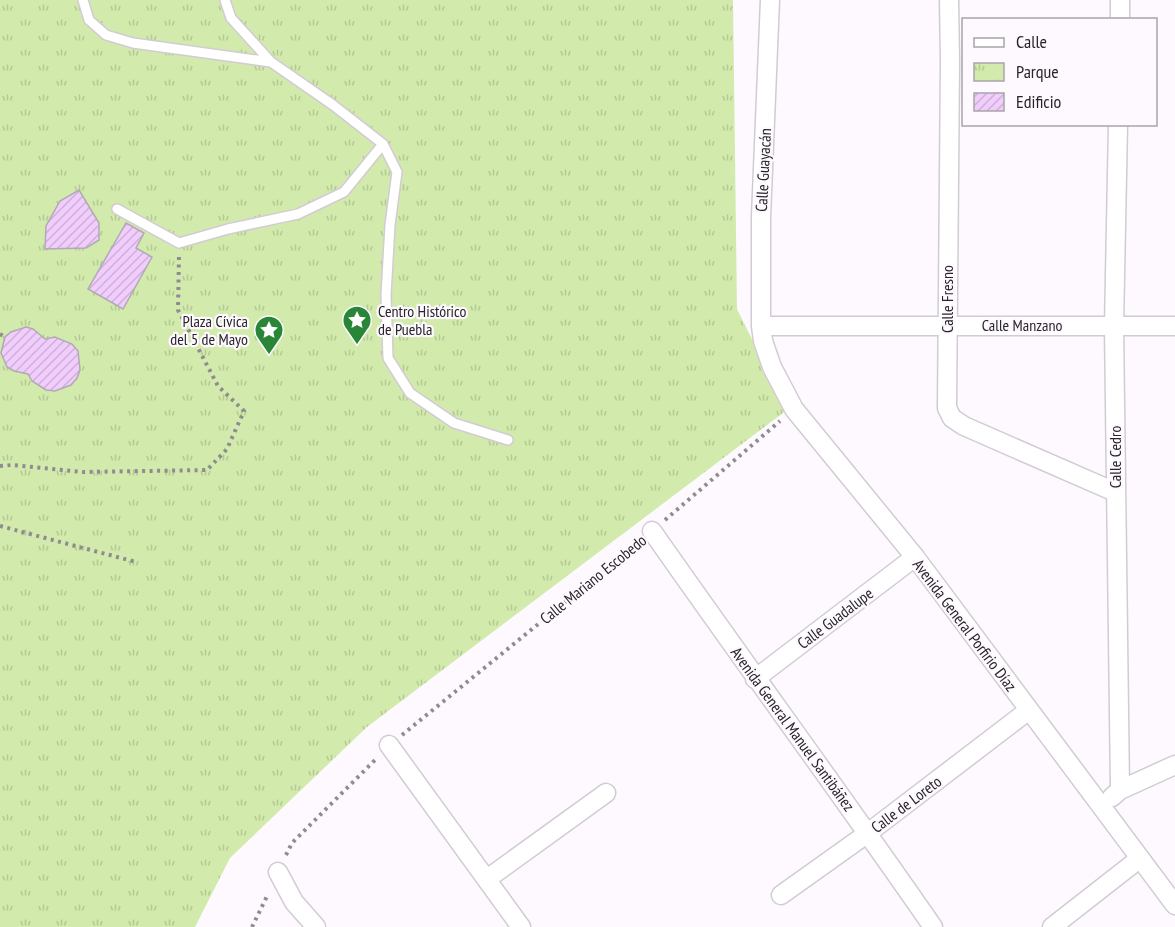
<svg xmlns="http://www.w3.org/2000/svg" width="1175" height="927" font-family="'PT Sans Narrow',sans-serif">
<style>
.park{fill:url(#park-tufts)}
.building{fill:url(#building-hatch);stroke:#b1aab3;stroke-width:1.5}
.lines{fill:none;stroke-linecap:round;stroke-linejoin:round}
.lane-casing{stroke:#d2cbd4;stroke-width:12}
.street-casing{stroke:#d2cbd4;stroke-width:21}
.path{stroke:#8f8c91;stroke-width:4;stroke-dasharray:3 4.5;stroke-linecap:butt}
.lane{stroke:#fff;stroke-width:9}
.street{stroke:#fff;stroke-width:18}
.labels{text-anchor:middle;stroke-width:4.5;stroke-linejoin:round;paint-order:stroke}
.street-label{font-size:16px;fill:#282529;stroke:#fdf9ff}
.poi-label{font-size:16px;fill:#282529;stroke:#fdf9ff;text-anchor:start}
</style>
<defs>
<pattern id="park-tufts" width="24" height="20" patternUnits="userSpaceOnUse" patternTransform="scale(1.5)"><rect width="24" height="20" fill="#d2ebac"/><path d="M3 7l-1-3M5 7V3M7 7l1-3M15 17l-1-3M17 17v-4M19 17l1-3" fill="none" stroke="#b4c994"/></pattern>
<pattern id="building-hatch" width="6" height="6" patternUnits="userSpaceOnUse" patternTransform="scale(1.5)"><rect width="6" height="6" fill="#f0cdfc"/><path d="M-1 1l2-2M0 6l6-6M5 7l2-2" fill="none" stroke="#ceb0d8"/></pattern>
</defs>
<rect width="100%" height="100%" fill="#fdf9ff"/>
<!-- park -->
<path class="park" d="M0,0H733L737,309L787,410L367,727L230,858L195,927H0Z"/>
<!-- building -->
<path class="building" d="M79,190L99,223V240L86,248L45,249L46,226L60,201Z
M126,223L144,233L136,248L152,257L123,309L88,289Z
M26,327L33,329L45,339L55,337L72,344L78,351L80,370L77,378L71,385L55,391L46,390L32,381L28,374L14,371L7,367L1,353L5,337L11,332Z"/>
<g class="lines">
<!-- lane casing -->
<g class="lane-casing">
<path id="lane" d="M83,0L89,20L106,35L133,43L271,62
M383,144L397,172L390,225L386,295L388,358L410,393L454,423L508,440
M117,209L179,243L228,229L298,214L344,192L383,144L333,105L271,62L231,18L225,0"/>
</g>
<!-- street casing -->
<g class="street-casing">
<path id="street" d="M770,0L761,217V326L763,341L772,367L794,409L915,557L1175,905
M949,0L950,61L947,408L952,418L964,426L1115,492
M1120,20V0
M1118,124L1114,326L1120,790
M761,326H1175
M652,531C745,664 841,794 933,927
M755,679L915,557
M389,745L521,927
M1112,797L1120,790L1175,765
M278,872L294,902L316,927
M487,879L606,793
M781,895L868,833L1029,710
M1052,927L1139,859"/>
</g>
<!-- path -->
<path class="path" d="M0,334L3,336
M0,466L12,465L83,472L207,470L227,449L244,411L218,386L178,310L179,255
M665,520L780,421
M0,526L136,562
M402,735L639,542
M286,855L292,843L377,758
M252,927L268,894"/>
<!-- lane -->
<use href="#lane" class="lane"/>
<!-- street -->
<use href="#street" class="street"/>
</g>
<!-- icons -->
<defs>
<g id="sight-pin" transform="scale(1.5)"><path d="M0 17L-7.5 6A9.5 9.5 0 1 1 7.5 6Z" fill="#2a8637" stroke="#fdf9ff"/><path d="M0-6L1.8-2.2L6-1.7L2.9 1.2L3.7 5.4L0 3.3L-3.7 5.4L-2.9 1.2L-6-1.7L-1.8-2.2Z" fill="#fff"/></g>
</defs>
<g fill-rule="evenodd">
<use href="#sight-pin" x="357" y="320"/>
<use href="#sight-pin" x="269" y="330"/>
</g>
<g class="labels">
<!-- street labels -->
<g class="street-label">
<text transform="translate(763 170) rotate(-87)" y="6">Calle Guayacán</text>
<text transform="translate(947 299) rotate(-90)" y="6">Calle Fresno</text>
<text x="1022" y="331">Calle Manzano</text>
<text transform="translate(1115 457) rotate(-90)" y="6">Calle Cedro</text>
<text transform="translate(593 579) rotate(-39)" y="6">Calle Mariano Escobedo</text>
<text transform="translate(835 618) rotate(-37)" y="6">Calle Guadalupe</text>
<text transform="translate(965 625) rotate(53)" y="6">Avenida General Porfirio Díaz</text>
<text transform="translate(793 729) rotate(54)" y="6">Avenida General Manuel Santibáñez</text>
<text transform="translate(906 804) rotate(-37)" y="6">Calle de Loreto</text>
</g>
<!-- poi labels -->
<g class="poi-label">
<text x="378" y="317">Centro Histórico<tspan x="378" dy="18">de Puebla</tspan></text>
<text x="248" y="327" text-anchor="end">Plaza Cívica<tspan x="248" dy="18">del 5 de Mayo</tspan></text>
</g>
</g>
<!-- legend -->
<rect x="962" y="18" width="195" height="108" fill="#fdf9ff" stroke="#a8a4a9" stroke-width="1.5"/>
<rect x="974" y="38" width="30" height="9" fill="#ffffff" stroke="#a8a4a9" stroke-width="1.5"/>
<text x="1016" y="48" font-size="18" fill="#282529">Calle</text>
<rect x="974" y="63" width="30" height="18" fill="url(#park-tufts)" stroke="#a8a4a9" stroke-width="1.5"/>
<text x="1016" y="78" font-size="18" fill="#282529">Parque</text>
<rect x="974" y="93" width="30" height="18" fill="url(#building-hatch)" stroke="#a8a4a9" stroke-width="1.5"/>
<text x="1016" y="108" font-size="18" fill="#282529">Edificio</text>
</svg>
